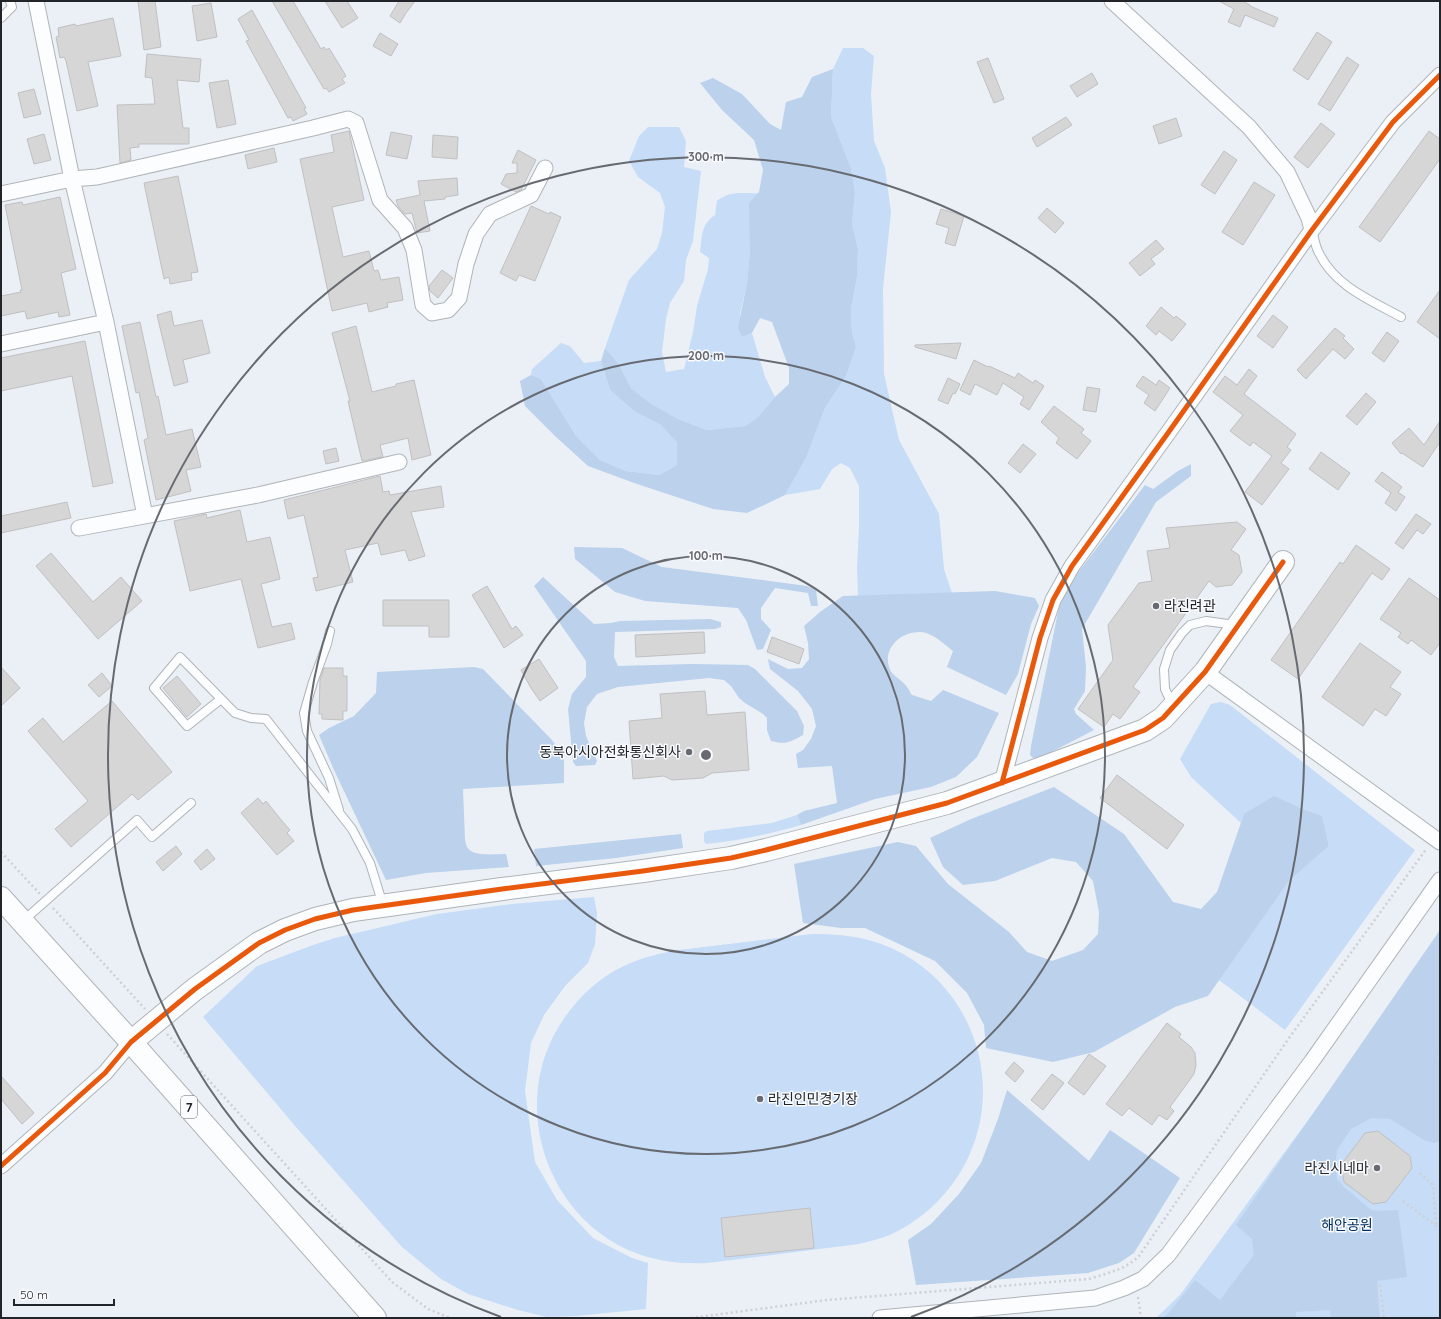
<svg xmlns="http://www.w3.org/2000/svg" width="1441" height="1319" font-family="Quicksand,'Noto Sans KR',sans-serif">
<style>
.green{fill:#c6dcf7}
.forest{fill:#bbd1ec}
.building{fill:#d6d6d7;stroke:#c0c0c1}
.lines{fill:none;stroke-linecap:round;stroke-linejoin:round}
.lane-casing{stroke:#afb4b8;stroke-width:10}
.street-casing{stroke:#afb4b8;stroke-width:17}
.secondary-casing{stroke:#afb4b8;stroke-width:24}
.highway-casing{stroke:#afb4b8;stroke-width:24}
.path{stroke:#ced0d3;stroke-width:2.5;stroke-dasharray:2 3;stroke-linecap:butt}
.lane{stroke:#fcfdfe;stroke-width:8}
.street{stroke:#fcfdfe;stroke-width:15}
.secondary{stroke:#fcfdfe;stroke-width:22}
.highway{stroke:#fcfdfe;stroke-width:22}
.cycleway-casing{stroke:#f9fbfe;stroke-width:8}
.cycleway{stroke:#e8590c;stroke-width:5}
.ring{fill:none;stroke:#676b71;stroke-width:2}
.poi-dot{fill:#676b71;stroke:#f9fbfe;stroke-width:1.5}
.labels{text-anchor:middle;stroke-width:3;stroke-linejoin:round;paint-order:stroke}
.shield{fill:#f9fbfe;stroke:#626469;stroke-width:1}
.shield-label{font-size:13px;font-weight:bold;fill:#212429}
.poi-label{font-size:14px;fill:#212429;stroke:#f9fbfe;text-anchor:start}
.park-label{font-size:14px;fill:#002f61;stroke:#f9fbfe}
.centre{fill:#676b71;stroke:#f9fbfe;stroke-width:2}
.ring-label{font-size:12px;text-anchor:middle;font-weight:bold;fill:#676b71;stroke:#f9fbfe;stroke-width:3;stroke-linejoin:round;paint-order:stroke}
</style>
<rect width="100%" height="100%" fill="#eaf0f6"/>
<!-- green -->
<path class="green" d="M843,48H863L874,56L871,94L874,141L885,168L891,212L883,288L884,374L899,440L939,514L944,569L952,593L858,596L857,568L859,526V486L850,468L841,463L832,469L820,489L785,495L806,458L825,408L846,376L856,347L852,333L851,309L857,277L858,249L852,224L855,192L851,168L831,117L833,69Z
M648,127H679L686,141L684,167L701,171L693,241L686,260L684,281L670,303L666,319L662,352L666,372L684,369L693,332L697,306L708,269L709,258L700,252C702,237 701,224 715,215L717,201C731,190 743,194 759,193L750,250L747,283L740,314L742,337L752,333L765,377L775,397L757,418L745,426L707,430L678,419L650,403L631,388L618,363L605,348L629,280L657,249L662,233L665,207L660,193L638,177L629,161L639,136Z
M561,343L570,346L584,363L601,361L610,390L634,411L661,425L678,442L677,465L659,475L626,471L600,460L576,436L541,379L531,375L532,369Z
M1221,702L1230,705L1415,850L1285,1030L1219,980L1289,881L1329,846L1322,816L1298,807L1244,814L1241,823L1191,777L1180,759L1211,704Z
M797,815L801,825C770,834 738,841 706,844L704,841V833L707,831L772,823Z
M594,897L597,913L595,944L588,963L565,986L544,1015L531,1043L525,1091L535,1162L557,1200L593,1238L632,1258L648,1263L646,1309L576,1316L546,1317L518,1310L468,1294L441,1279L402,1247L296,1127L203,1017L257,966L313,945L335,938L437,914L512,904Z
M812,934C837,934 861,936 884,945C971,979 1008,1082 965,1164C949,1194 924,1218 894,1233C883,1238 871,1241 859,1244L707,1263C683,1264 659,1262 636,1253C551,1221 512,1115 554,1035C570,1005 595,979 626,965C643,957 661,953 679,950Z
M1440,940V1318H1156L1180,1295Z"/>
<!-- forest -->
<path class="forest" d="M833,69L831,117L851,168L855,192L852,224L858,249L857,277L851,309L852,333L856,347L846,376L825,408L806,458L785,495L747,513L713,509L637,484L588,466L555,436L525,406L520,381L531,375L541,379L576,436L600,460L626,471L659,475L677,465V442L661,425L634,411L610,390L601,361L605,348L618,363L631,388L650,403L678,419L707,430L745,426L757,418L775,397L789,384V368L772,322L760,318L752,333L742,337L738,328L747,283L750,250L749,203L759,192L763,170L754,140L722,110L700,83L713,78L742,94L770,124L781,130L786,102L802,97L812,77Z
M1191,464V476L1156,502L1082,629L1086,667L1085,691L1074,709L1076,714L1094,730L1040,758H1033L1030,755L1031,746L1060,602L1067,587L1145,485L1153,489L1178,471Z
M574,547L622,548L662,567L807,586L816,590L818,606H811L808,593L775,588L761,608V619L771,630L763,649L757,650L746,620L738,608L645,601L615,592L575,559Z
M543,577L594,624L611,623L620,621L710,619L721,622V627L715,629L615,632L614,657L618,666L692,664L748,665L755,669L797,711L804,726L803,735C791,742 785,745 771,741L767,730V718L763,714L745,703L739,698L731,686L724,680L709,678L618,687L597,694L587,707L584,723L586,736L597,761L595,765L576,766L573,762L568,709L572,694L586,677V661L534,586Z
M995,591L1035,598L1039,606L1031,624L1018,674L1006,695L947,667L953,651C944,644 933,633 921,632C902,631 883,647 889,667C892,677 902,679 907,687C909,689 910,693 912,695L931,701L943,690L999,713L977,757L956,777L931,787L875,799L801,825L797,815L804,811L837,803L832,766L798,768L796,754L803,750L811,739L816,726L812,709L798,691L770,669L768,659L788,669L802,668L809,659L808,643L804,626L820,612L843,596Z
M474,667L483,669L552,740L564,757V783L463,789L465,840C466,844 467,849 471,851C478,856 498,854 506,854L509,867L426,873L386,880L334,770L319,735L329,728L354,716L376,693L377,672Z
M1054,787L1124,834L1173,902L1201,909L1217,892L1244,814L1274,796L1298,807L1322,816L1329,846L1289,881L1208,996L1175,1007L1094,1052L1053,1062L986,1048L984,1025L967,993L935,961L865,928H841L803,923L794,864L898,842L916,846L948,884L1009,932L1027,952L1052,961L1083,950L1098,934L1099,912L1093,881L1076,862L1052,858L995,881L963,885L943,867L930,838L971,819Z
M681,834L683,848L616,858L536,866L534,849Z
M1440,930V1051L1438,1058L1440,1066V1141L1434,1143L1424,1140L1390,1119L1371,1118L1351,1129L1337,1150L1335,1167L1337,1179L1344,1187L1371,1210L1378,1211L1398,1210L1407,1277L1377,1281L1380,1318H1331L1330,1310L1296,1312V1318H1162L1168,1314L1195,1280L1220,1300L1254,1255L1252,1239L1236,1225Z
M1007,1090L1089,1161L1110,1130L1180,1178L1134,1253L1119,1263L1088,1273L916,1285L908,1240L931,1224L959,1194L981,1163L998,1119Z"/>
<!-- building -->
<path class="building" d="M138,1H155L161,47L144,50Z
M272,1H293L321,49L324,47L326,50L329,48L346,76L342,79L345,83L329,92L326,88L324,89Z
M325,1H347L358,18L342,28Z
M399,1H415L406,13L400,23L390,16Z
M1219,1H1242L1250,5V6L1278,18L1274,27L1245,15L1240,27L1228,22L1234,9Z
M211,3L217,37L197,41L192,6Z
M252,10L306,108L304,109L307,114L293,121L291,117L288,118L246,41L249,40L238,19Z
M113,18L121,56L88,62L98,106L77,111L66,61L64,57L60,58L56,37L59,36L58,28L75,24L76,26Z
M1317,32L1332,42L1308,80L1293,70Z
M380,33L398,44L391,56L373,46Z
M147,54L201,59L199,82L177,80L183,128H189V144H139V147L130,148L131,160L120,163L117,105L155,104L152,78L145,77Z
M1347,57L1359,65L1330,111L1318,104Z
M988,58L1004,99L994,103L977,62Z
M1092,73L1098,84L1077,97L1070,86Z
M228,80L236,124L217,128L209,83Z
M34,89L41,114L24,118L18,93Z
M1066,117L1072,125L1037,147L1032,138Z
M1176,118L1182,136L1159,144L1153,126Z
M1321,123L1335,134L1308,168L1294,157Z
M349,131L364,200L332,207L343,257L369,251L374,271L378,270L381,280L399,277L403,300L387,303L388,307L369,312L367,303L332,311L300,159L334,152L331,135Z
M1429,131L1440,139V159L1380,242L1359,227Z
M391,132L412,136L407,159L386,155Z
M44,134L51,160L34,164L27,139Z
M433,135L458,137L457,159L432,157Z
M274,148L277,162L248,169L245,155Z
M518,150L536,160L521,190L516,192L501,184L506,174L517,173V163H512Z
M1224,151L1237,160L1215,194L1201,185Z
M178,176L198,272L191,273L192,280L170,284L169,277L164,279L144,183Z
M457,178L458,195L445,197V199L424,201L430,231L417,233L412,213L405,214L398,206L396,200L420,195L418,181Z
M1254,182L1275,195L1243,245L1222,232Z
M60,197L76,269L61,273L70,315L59,317L58,312L27,319L25,311L1,316V296L21,292L20,290H22L5,205L22,202L23,205Z
M531,206L549,214L550,212L561,217L535,281L519,275L516,281L500,273Z
M1047,208L1064,223L1055,233L1038,218Z
M941,209L964,216L955,246L945,243L949,228L936,224Z
M1156,240L1164,249L1151,259L1155,264L1140,276L1129,263Z
M442,270L453,278L438,298L430,291L429,286Z
M1440,290V339L1417,322Z
M1161,307L1174,318L1176,316L1186,324L1172,341L1159,331L1156,335L1146,326Z
M171,311L174,326L202,320L210,353L183,360L188,382L174,386L157,315Z
M1273,315L1288,327L1273,348L1257,336Z
M140,322L156,397L158,396L166,435L192,429L201,467L186,470L191,491L156,500L144,440L148,438L139,392L136,393L122,326Z
M356,326L372,392L396,386V384L414,380L431,455L412,460L408,438L380,445L383,457L362,461L348,401H350L332,333Z
M1335,328L1345,336L1343,338L1354,349L1345,359L1333,349L1306,379L1297,370Z
M1387,332L1399,341L1384,362L1372,353Z
M85,341L113,483L93,487L72,376L1,391V358Z
M961,343L956,359L915,347V345Z
M974,360L988,367L989,366L1015,378L1018,373L1033,383L1035,380L1044,386L1029,410L1020,404L1024,397L1003,383L997,395L975,384L970,395L960,390Z
M1249,369L1257,376L1244,394L1296,434L1287,447L1291,450L1281,463L1289,469L1262,505L1245,492L1272,456L1253,442L1250,446L1230,431L1243,415L1213,392L1225,376L1237,385Z
M1143,376L1156,385L1159,380L1170,388L1155,411L1144,403L1149,395L1136,386Z
M948,378L960,384L955,394L953,393L948,404L938,400Z
M1087,387L1100,389L1096,412L1083,410Z
M1366,393L1376,402L1357,425L1346,416Z
M1054,406L1084,429L1081,433L1091,441L1077,459L1056,443L1059,438L1041,422Z
M1440,421V442L1423,467L1402,453L1401,454L1392,443L1409,428L1424,445Z
M1023,444L1036,454L1020,473L1008,463Z
M336,448L339,461L326,464L323,451Z
M1321,452L1350,473L1338,490L1309,469Z
M1382,472L1402,487L1398,492L1405,497L1396,511L1385,503L1391,493L1375,481Z
M380,476L383,492L389,491L390,495L441,486L444,507L411,512L425,556L409,561L405,550L381,555L378,543L345,550L353,582L316,591L313,578L318,577L304,515L288,519L284,500Z
M67,502L71,518L1,533V516Z
M240,510L247,542L270,537L280,579L261,584L272,627L291,623L295,639L258,648L241,579L190,591L174,521L206,514L207,518Z
M1416,514L1431,524L1423,534L1417,530L1403,549L1395,543Z
M1237,522L1246,529L1231,550L1239,555L1242,572L1232,585L1216,587L1209,581L1133,687L1140,692L1120,719L1113,714L1104,727L1078,709L1113,660L1108,625L1139,583L1152,581L1147,551L1170,548L1166,528Z
M1356,545L1390,569L1382,580L1372,573L1298,679L1271,660L1340,562L1343,564Z
M51,553L93,602L121,577L142,601L98,639L36,566Z
M1409,578L1440,600V643L1431,655L1411,640L1408,644L1398,637L1401,633L1380,619Z
M487,586L512,629L516,626L523,635L504,648L472,595Z
M383,600H449V637H429V626H383Z
M704,632L705,653L636,657L635,635Z
M772,637L804,649L799,664L767,652Z
M1360,643L1401,672L1390,687L1401,694L1386,716L1375,709L1363,726L1322,697Z
M539,659L558,688L540,701L531,688L521,670Z
M1,667L20,688L1,706Z
M324,668H343V676H347V711H343V720L322,719V714H319L320,680Z
M102,673L112,686L99,697L88,685Z
M177,676L201,704L187,717L163,688Z
M705,691L707,715L745,712L749,770L712,773L703,778L672,780L664,776L633,779L629,721L662,718L660,694Z
M112,701L172,772L138,800L132,794L71,847L55,829L88,801L28,731L43,718L63,742Z
M1117,775L1184,825L1167,849L1100,798Z
M258,798L263,804L266,801L282,821L290,830L287,833L294,841L277,855L241,813Z
M176,846L182,854L163,871L156,862Z
M207,849L215,859L201,870L194,861Z
M1167,1023L1181,1034L1179,1037L1191,1047L1195,1053L1196,1065L1194,1074L1170,1107L1174,1111L1167,1120L1159,1115L1152,1125L1129,1108L1122,1116L1106,1104Z
M1089,1054L1106,1066L1084,1095L1068,1083Z
M1014,1062L1024,1071L1015,1082L1005,1073Z
M1052,1074L1064,1083L1043,1110L1031,1100Z
M1,1076L34,1113L22,1124L1,1099Z
M1378,1131L1410,1156L1412,1168L1386,1202L1373,1204L1344,1182L1341,1165L1365,1133Z
M810,1208L814,1248L725,1257L721,1218Z"/>
<g class="lines">
<!-- lane casing -->
<g class="lane-casing">
<path id="lane" d="M1,18L12,7L10,1
M1312,230C1314,237 1315,245 1318,251C1334,286 1370,300 1401,317
M330,631L327,644L313,682L304,713L307,731L329,778L339,810
M221,699L187,726L154,688L180,657L235,713L251,718L266,719L352,829L370,863L383,905
M1173,706L1165,689L1164,669L1170,650L1182,633L1190,625L1206,621L1235,625
M23,921L137,820L152,837L191,803"/>
</g>
<!-- street casing -->
<g class="street-casing">
<path id="street" d="M36,1L72,179L106,322L145,516
M1112,1L1249,127L1287,172L1309,218L1312,230
M1,194L72,179L97,177L313,128L348,119L356,123L380,200L405,228L414,250L423,305L432,313L448,310L459,298L466,264L476,234L490,214L531,195L545,168
M1,344L106,322
M79,528L258,495L399,462
M1205,672L1440,842
M1002,783L1040,638L1053,600L1072,566L1168,433L1312,230L1393,122L1440,75
M1,1166L105,1073L131,1042
M880,1318L1095,1298L1124,1288L1143,1279L1168,1255L1312,1061L1440,880"/>
</g>
<!-- secondary casing -->
<g class="secondary-casing">
<path id="secondary" d="M131,1042L195,989L259,943L285,930L315,919L353,910L502,889L643,871L731,858L766,850L947,803L1145,730L1163,718L1205,672L1283,562"/>
</g>
<!-- highway casing -->
<g class="highway-casing">
<path id="highway" d="M1,898L131,1042L375,1318"/>
</g>
<!-- path -->
<path class="path" d="M1,852L40,894
M53,908L145,1009
M167,1034L392,1282L428,1309L450,1318
M1420,1173L1433,1185L1436,1226
M1403,1201L1440,1229
M1380,1285L1384,1318
M1138,1297L1141,1318
M691,1318L827,1300L1089,1279C1107,1273 1125,1270 1139,1256L1289,1038L1427,848"/>
<!-- lane -->
<use href="#lane" class="lane"/>
<!-- street -->
<use href="#street" class="street"/>
<!-- secondary -->
<use href="#secondary" class="secondary"/>
<!-- highway -->
<use href="#highway" class="highway"/>
<!-- cycleway casing -->
<g class="cycleway-casing">
<path id="cycleway" d="M1002,783L1040,638L1053,600L1072,566L1168,433L1312,230L1393,122L1440,75
M1,1166L105,1073L131,1042L195,989L259,943L285,930L315,919L353,910L502,889L643,871L731,858L766,850L947,803L1145,730L1163,718L1205,672L1283,562"/>
</g>
<!-- cycleway -->
<use href="#cycleway" class="cycleway"/>
</g>
<!-- distance rings -->
<g class="ring">
<circle cx="706" cy="755" r="199"/>
<circle cx="706" cy="755" r="399"/>
<path d="M501 1317A598 598 0 1 1 911 1317"/>
</g>
<!-- markers -->
<g class="poi-dot">
<circle cx="1156" cy="606" r="4"/>
<circle cx="689" cy="752" r="4"/>
<circle cx="760" cy="1099" r="4"/>
<circle cx="1377" cy="1168" r="4"/>
</g>
<g class="labels">
<!-- shield labels -->
<rect class="shield" x="181" y="1096" width="16" height="22" rx="3"/>
<g class="shield-label">
<text x="189" y="1112">7</text>
</g>
<!-- poi labels -->
<g class="poi-label">
<text x="1164" y="611">라진려관</text>
<text x="681" y="757" text-anchor="end">동북아시아전화통신회사</text>
<text x="768" y="1104">라진인민경기장</text>
<text x="1369" y="1173" text-anchor="end">라진시네마</text>
</g>
<!-- park labels -->
<g class="park-label">
<text x="1347" y="1230">해안공원</text>
</g>
</g>
<circle cx="706" cy="755" r="6" class="centre"/>
<g class="ring-label">
<text x="706" y="161">300 m</text>
<text x="706" y="360">200 m</text>
<text x="706" y="560">100 m</text>
</g>
<!-- border -->
<rect width="1441" height="1319" fill="none" stroke="#212429" stroke-width="4"/>
<!-- scale -->
<path d="M14 1299v6h100v-6" fill="none" stroke="#212429" stroke-width="2"/>
<text x="20" y="1299" font-size="12" fill="#212429" stroke="#f9fbfe" stroke-width="3" paint-order="stroke">50 m</text>
</svg>
